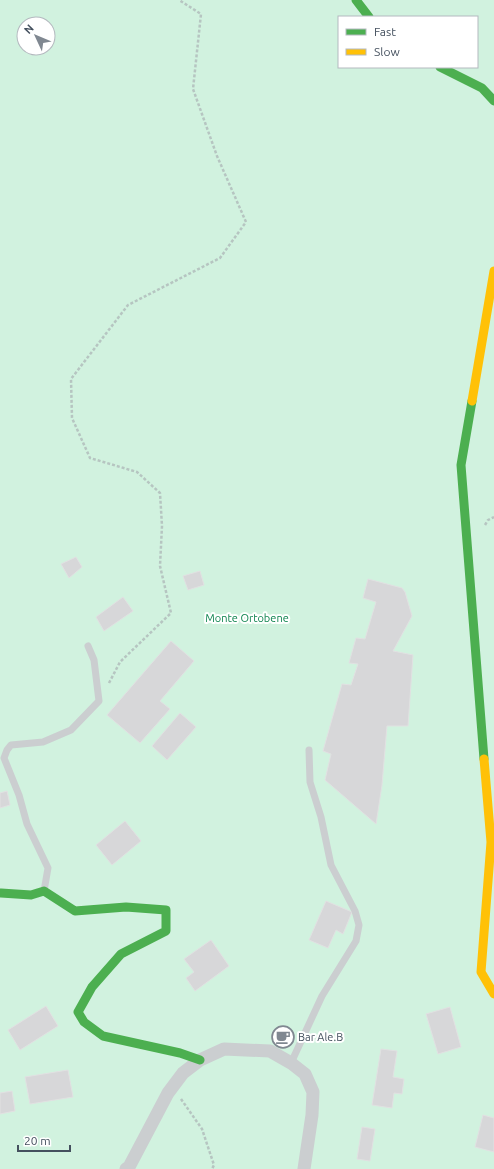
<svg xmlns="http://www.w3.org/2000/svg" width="494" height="1169" font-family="Ubuntu,sans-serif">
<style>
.green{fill:#d1f2df;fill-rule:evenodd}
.building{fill:#d7d7d9;stroke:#e1e1e2}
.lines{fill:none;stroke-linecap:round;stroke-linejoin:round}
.path{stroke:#b6c5c1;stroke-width:2.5;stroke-dasharray:3 2;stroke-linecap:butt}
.lane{stroke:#cbced0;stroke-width:7}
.street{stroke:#cbced0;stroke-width:13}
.fast{stroke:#4caf50;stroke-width:9}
.slow{stroke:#ffc107;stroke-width:9}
.labels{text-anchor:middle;stroke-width:4;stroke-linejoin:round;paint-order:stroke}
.park-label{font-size:11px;fill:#0c834d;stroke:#fff}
.poi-label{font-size:11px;fill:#44505e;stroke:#fff;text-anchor:start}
</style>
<rect width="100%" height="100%" fill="#f0efef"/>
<!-- green -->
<path class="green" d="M0,0H494V1169H0ZM339,17H477V67H339ZM24,24H48V48H24Z"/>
<!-- building -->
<path class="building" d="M76,557L82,567L69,578L61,564Z
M200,571L204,585L188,590L183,576Z
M368,579L402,588L405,592L412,616L393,651L413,655L408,726H387L382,785L376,824L325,780L331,754L323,751L342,684L351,685L358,664L349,663L356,638L365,639L376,602L363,598Z
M123,597L133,611L104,631L96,617Z
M171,641L194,661L160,701L170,709L140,743L107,715Z
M180,713L196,727L167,760L152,746Z
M7,791L10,805L0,808V793Z
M125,821L141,841L112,865L96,845Z
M326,901L352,912L343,934L336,930L328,948L309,940Z
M211,940L229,966L195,991L186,978L194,972L184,959Z
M46,1006L58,1026L20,1050L8,1030Z
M450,1007L461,1047L438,1054L426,1014Z
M381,1049L397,1051L393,1077L404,1079L402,1094L394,1093L392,1108L372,1105Z
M68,1070L73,1097L30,1104L25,1077Z
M12,1091L15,1111L0,1114V1093Z
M483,1115L494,1118V1152L475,1147Z
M362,1127L375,1129L370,1161L357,1159Z"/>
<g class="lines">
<!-- path -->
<path class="path" d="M485,525L488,520L494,517
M109,683L120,662L171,613L160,566L162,526L160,493L137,472L90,458L72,418L71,379L128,305L220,258L246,222L217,156L193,89L201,14L179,0
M181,1099L202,1129L214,1165L212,1169"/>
<!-- lane -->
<path class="lane" d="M44,891L48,868L27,824L19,795L4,758L7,750L11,745L43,742L71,730L99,701L94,660L88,646
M291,1063L322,996L356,941L359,925L355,911L331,865L321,817L310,782L309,750"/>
<!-- street -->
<path class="street" d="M126,1169L129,1167L168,1093L183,1073L200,1060L224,1049L270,1051L291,1063L305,1074L313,1092L312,1115L304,1169"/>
<!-- fast -->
<path class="fast" d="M356,0L369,17
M440,67L482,88L494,101
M472,401L461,465L484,759
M1,893L31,895L44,891L75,911L126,907L166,910V931L121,954L92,987L78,1012L84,1022L103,1036L180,1053L200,1060"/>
<!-- slow -->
<path class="slow" d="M472,401L494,271
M484,759L491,842L481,972L494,994"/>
</g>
<!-- icons -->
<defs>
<g id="cafe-ring" transform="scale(1.15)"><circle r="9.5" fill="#fff" stroke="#808891" stroke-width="1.5"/><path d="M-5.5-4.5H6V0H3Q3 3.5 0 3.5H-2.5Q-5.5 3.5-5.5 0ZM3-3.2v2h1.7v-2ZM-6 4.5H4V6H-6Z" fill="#808891"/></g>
</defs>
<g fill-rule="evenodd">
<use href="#cafe-ring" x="283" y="1037"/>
</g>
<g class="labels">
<!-- park labels -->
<g class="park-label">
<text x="247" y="622">Monte Ortobene</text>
</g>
<!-- poi labels -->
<g class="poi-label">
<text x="298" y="1041">Bar Ale.B</text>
</g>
</g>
<!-- legend -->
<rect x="338" y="16" width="140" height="52" fill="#ffffff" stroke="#b4b9bf"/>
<rect x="346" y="29" width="20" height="6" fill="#4caf50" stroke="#b4b9bf"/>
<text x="374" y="36" font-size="12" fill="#44505e">Fast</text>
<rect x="346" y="49" width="20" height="6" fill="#ffc107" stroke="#b4b9bf"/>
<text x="374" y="56" font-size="12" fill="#44505e">Slow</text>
<!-- north arrow -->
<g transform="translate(36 36) rotate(314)"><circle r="19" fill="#ffffff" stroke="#b4b9bf"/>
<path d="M0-3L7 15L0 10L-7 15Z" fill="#808891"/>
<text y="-6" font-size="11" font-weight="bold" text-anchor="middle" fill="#44505e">N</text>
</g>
<!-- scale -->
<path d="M18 1145v6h52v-6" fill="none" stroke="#44505e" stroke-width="2"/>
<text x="24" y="1145" font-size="12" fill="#44505e" stroke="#ffffff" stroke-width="3" paint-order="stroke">20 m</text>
</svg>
